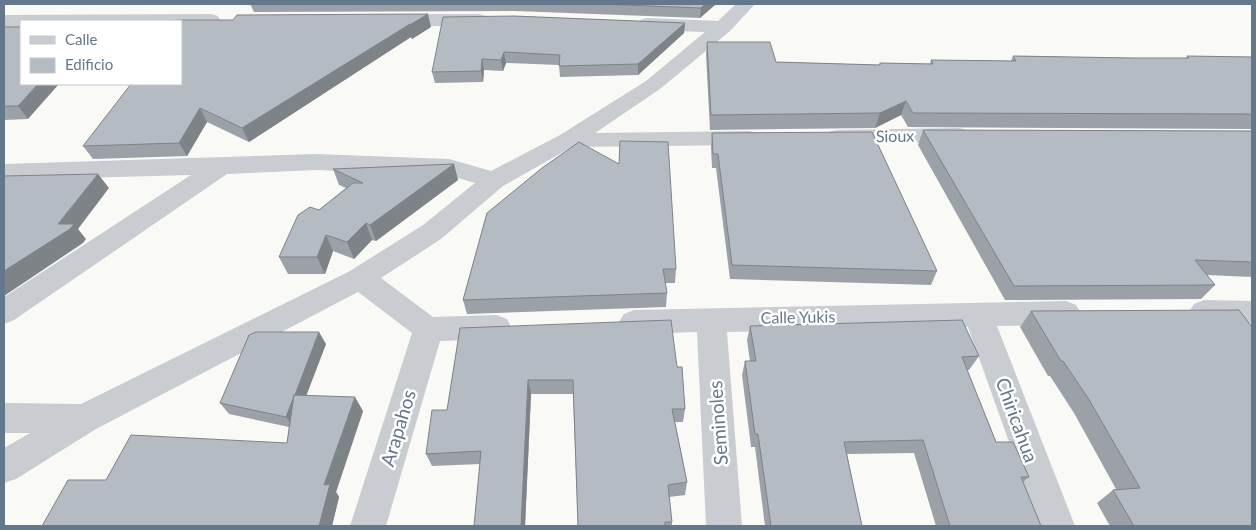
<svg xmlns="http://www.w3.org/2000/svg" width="1256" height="530" font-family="Lato,sans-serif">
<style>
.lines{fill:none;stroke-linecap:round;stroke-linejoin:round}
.street{fill:#c9cdd1;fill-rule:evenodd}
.wall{fill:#9ba1a7}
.shaded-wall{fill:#7e8388}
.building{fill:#b4bbc2;stroke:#7e8388}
.labels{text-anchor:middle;stroke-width:5;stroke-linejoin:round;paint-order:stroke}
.street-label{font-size:16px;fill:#65778b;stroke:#fff}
.near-street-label{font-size:19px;fill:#65778b;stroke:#fff}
</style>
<rect width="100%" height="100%" fill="#f9f9f6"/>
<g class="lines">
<!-- street -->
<path class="street" d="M736,4H755L730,31L660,89L595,133L749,131L757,133L760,138L757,143L749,145L572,147L503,186L441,239L381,278L433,317L496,315L507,319L511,327L507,335L496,339L440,341L386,526H350L412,333L358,292L96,429L16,479L4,483V448L30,433H4V403L81,404L350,271L423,225L475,183L448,175L316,170L227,174L14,320L4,324V297L191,175L4,180V164L316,154L449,159L491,171L560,135L646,81L705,32L647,30L640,28L638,24L640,20L647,18L718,21Z
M211,14L218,16L220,20L218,24L181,26V21H21V27H4V15Z
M392,14H479L486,16L488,20L486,24L479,26H392L385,24L383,20L385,16Z
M959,128L967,130L970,135L967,140L959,142L837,144L829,142L826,137L829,132L837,130Z
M1204,300L1252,301V323L1204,324L1194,320L1189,312L1194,304Z
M1066,301L1076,305L1081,313L1076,321L1066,325L997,326L1075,526H1039L968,327L727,332L742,526H706L697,332L634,334L624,330L619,322L624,314L634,310Z"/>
</g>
<!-- wall -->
<path class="wall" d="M250,4H716L700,18L515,11L254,12Z
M514,16L685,23L684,33L638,75L560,77L559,65L506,63L503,71L484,70L483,82L435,83L432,72Z
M4,27L28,119L4,120Z
M431,27L412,39L411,37L249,142L207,122L187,156L93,159L83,146Z
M707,42L776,62L879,65L880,63L930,64L931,60L1011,61L1013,56L1132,58H1186L1187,56L1252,57V129L908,127L901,115L875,128L710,130L706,55Z
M923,130L1252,131V277L1207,275L1215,285L1201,299L1005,300L918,145Z
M712,133L937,271L931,285L730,279L716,168H712L711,147Z
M454,164L458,180L376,241L372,240L354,259L333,251L325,274H288L279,257L319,210L346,188L339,185L333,169Z
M487,213L676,269L675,283H665L667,293L666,307L467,314L463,300Z
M1031,311L1252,526H1110L1097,503L1113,490L1116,489L1074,413L1050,376H1048L1020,327Z
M750,326L979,356L969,370H967L996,442L1029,477L1023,482L1041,526H936L914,453L847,454L862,526H765L755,447H751L742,375L745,361H750L747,340Z
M460,328L677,367L685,409L683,422H675L687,482L685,495L669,497L672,522V526H578L573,394H531L525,526H474L480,464L432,466L426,454L447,410Z
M326,344L306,395L363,411L336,492L339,497L332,526H42L106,480L287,443L289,427L229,414L220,403Z"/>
<!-- shaded-wall -->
<path class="shaded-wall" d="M705,4H716L700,18L701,8Z
M428,14L431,27L412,39L411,37L249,142L242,128L410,24Z
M685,23L684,33L638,75V64Z
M504,52L506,63L503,71L501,60Z
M482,59L484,70L483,82L481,71Z
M38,84H59L28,119L18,106Z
M906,101L901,115L875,128L880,113Z
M200,108L207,122L187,156L179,143Z
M454,164L458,180L376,241L370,225Z
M98,174L109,188L78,229L86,239L83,243L4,296V271L58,224Z
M366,223L372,240L354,259L347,242Z
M326,235L333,251L325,274L317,257Z
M319,332L326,344L294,428L286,417Z
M528,380L531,394L525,526H521Z
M355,397L363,411L336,492L339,497L332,526H319L324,485Z"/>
<!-- building -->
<path class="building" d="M599,4H705L701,8Z
M428,14L408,26L410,24L242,128L200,108L179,143L83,146L131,84H181V21H174L176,20H233L237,15Z
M514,16L685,23L638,64L559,66L560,55L504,52L501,60L482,59L481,71L432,72L443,17Z
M4,27H21V84H38L18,106H4Z
M707,42H770L776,62L880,65V63L933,64L931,60L1016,61L1013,56L1132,58H1189L1187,56L1252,57V114L913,113L906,101L880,113L711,115Z
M923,130L1252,131V262L1195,260L1215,285L1014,286Z
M872,132L937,271L732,265L718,154H713L712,133Z
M620,141L668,142L676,269H663L667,293L463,300L487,213L542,168L579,142L619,164Z
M454,164L370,225L366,223L347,242L326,235L317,257H279L298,215L310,207L319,210L353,183H363L333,169Z
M98,174L58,224H74L70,229L4,271V176Z
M1239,310L1252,327V526H1134L1113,490L1140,488L1088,398L1063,361H1061L1031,311Z
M671,320L677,367H682L685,409H672L687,482L668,485L672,522H665V526H578L573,380H528L521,526H474L481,451L426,454L432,410H447L460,328Z
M962,320L979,356L962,357L996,442H1013L1029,477H1021L1041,526H950L923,440L844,442L862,526H771L758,434H755L745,361H756L750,326Z
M256,332H319L295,395H294L293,399L286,417L220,403L249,335Z
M294,395L355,397L324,485L330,484L319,526H42L68,480H106L131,435L287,443Z"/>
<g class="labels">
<!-- street labels -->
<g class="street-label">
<text transform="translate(895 136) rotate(-1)" y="6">Sioux</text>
<text transform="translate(798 317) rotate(-1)" y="6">Calle Yukis</text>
</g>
<!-- near-street labels -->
<g class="near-street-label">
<text transform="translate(1017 420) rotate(70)" y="7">Chiricahua</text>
<text transform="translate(718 423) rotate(-94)" y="7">Seminoles</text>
<text transform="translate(398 428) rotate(-73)" y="7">Arapahos</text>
</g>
</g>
<!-- border -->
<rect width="1256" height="530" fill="none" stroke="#65778b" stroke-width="10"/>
<!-- legend -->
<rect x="20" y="20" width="162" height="65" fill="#ffffff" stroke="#c1c9d1"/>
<rect x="30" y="36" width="25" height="8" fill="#c9cdd1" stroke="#c1c9d1"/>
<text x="65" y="45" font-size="15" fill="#65778b">Calle</text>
<rect x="30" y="58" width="25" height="15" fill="#b4bbc2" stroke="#c1c9d1"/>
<text x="65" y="70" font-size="15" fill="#65778b">Edificio</text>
</svg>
